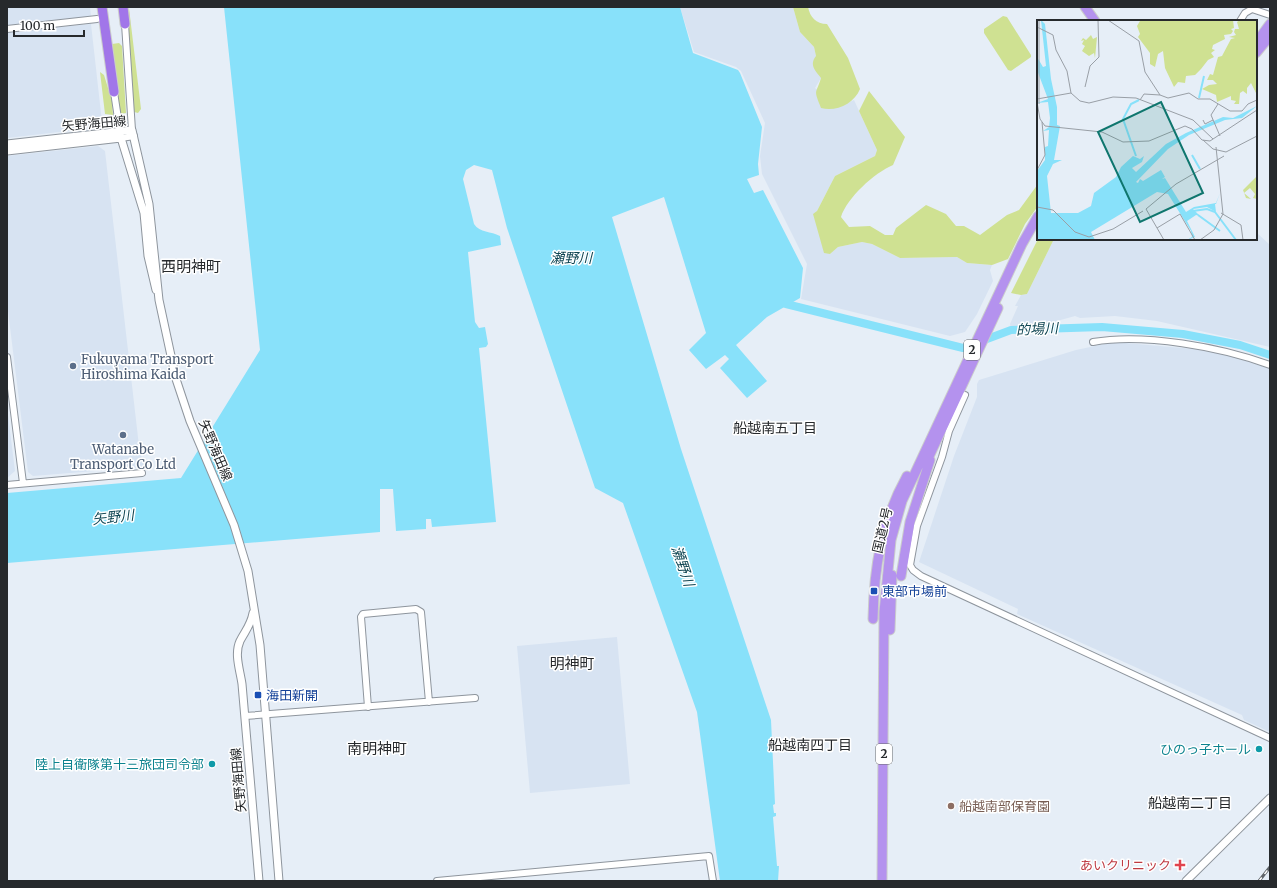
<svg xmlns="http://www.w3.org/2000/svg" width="1277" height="888" font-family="Merriweather,'Noto Sans JP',serif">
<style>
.built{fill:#d7e3f2}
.green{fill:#cfe192}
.water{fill:#88e1fa}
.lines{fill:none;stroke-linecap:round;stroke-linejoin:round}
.river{stroke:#88e1fa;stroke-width:8}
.tertiary-casing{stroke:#8e959d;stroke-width:8}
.secondary-casing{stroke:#8e959d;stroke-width:9}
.trunk-casing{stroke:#cbcccc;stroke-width:11}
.motorway-casing{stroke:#cbcccc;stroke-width:11}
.tertiary{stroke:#fff;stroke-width:6}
.secondary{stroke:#fff;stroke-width:7}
.trunk{stroke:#b492ee;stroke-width:9}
.motorway{stroke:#a176e9;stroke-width:9}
.rail-casing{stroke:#60656a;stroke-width:3}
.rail{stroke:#fff;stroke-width:1.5;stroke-dasharray:4.5;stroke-linecap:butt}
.service-dot{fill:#5c6f8a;stroke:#fff;stroke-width:1.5}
.transit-dot{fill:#1a4fb4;stroke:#fff;stroke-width:1.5}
.culture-dot{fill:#0f9aa8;stroke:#fff;stroke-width:1.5}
.education-dot{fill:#8d6e63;stroke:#fff;stroke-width:1.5}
.health-dot{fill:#e0444e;stroke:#fff;stroke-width:1.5}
.labels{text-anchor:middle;stroke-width:3;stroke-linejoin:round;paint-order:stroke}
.shield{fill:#fff;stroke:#67696b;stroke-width:1}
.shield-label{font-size:12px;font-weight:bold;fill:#26292c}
.street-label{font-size:13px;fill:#26292c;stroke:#fff}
.service-label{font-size:13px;fill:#4e5e75;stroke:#fff;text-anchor:start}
.transit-label{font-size:13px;fill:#164399;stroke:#fff;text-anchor:start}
.culture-label{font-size:13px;fill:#0d838f;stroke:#fff;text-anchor:end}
.education-label{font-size:13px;fill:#785e54;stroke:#fff;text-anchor:start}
.health-label{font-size:13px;fill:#be3a42;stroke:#fff;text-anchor:end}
.water-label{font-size:14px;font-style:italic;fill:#104653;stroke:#fff}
.neighbourhood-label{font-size:14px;fill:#26292c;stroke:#fff}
.quarter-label{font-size:15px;fill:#26292c;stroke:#fff}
.inset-river{fill:none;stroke:#88e1fa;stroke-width:2}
.inset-road{fill:none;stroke:#999fa6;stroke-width:1}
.view{fill:#0f766e;fill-opacity:0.15;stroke:#0f766e;stroke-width:2}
.inset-edge{fill:none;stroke:#26292c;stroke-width:2}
</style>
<rect width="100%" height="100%" fill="#e6eef7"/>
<!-- built -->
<path class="built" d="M7,7H90L91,17L7,26Z
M680,7H793L800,32L814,47L821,78L815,88L839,107L854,100L877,150L875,156L835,176L817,211L830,254L838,247L862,242L872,244L900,258L957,257L967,263L992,265L990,270L993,281L977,314L965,332L950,336L801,299L807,264L762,174L760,156L765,123L741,71L736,67L694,52Z
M91,24L102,122L94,128L7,138V32Z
M98,146L105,151L139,446L144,467L33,476L28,472L7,303V156Z
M1256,232L1270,245V347L1157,321L1115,316L1080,318L1075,316L1039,326L1015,330L1011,329L1010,324L1018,306H1015L1021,295L1027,294L1054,239H1256Z
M1114,342L1194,349L1231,356L1270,369V732L1244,720L1242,715L1017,614L1018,609L919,562L954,456L977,397V384L979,380L1076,350Z
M7,407L15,471L7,478Z
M617,637L630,784L530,793L517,646Z"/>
<!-- green -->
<path class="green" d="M793,7H808C810,17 816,24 827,24L848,58L860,89C854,104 836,112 821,108C813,88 816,95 821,78C815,70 809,65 816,56L814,47L800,32Z
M129,8L141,109L138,113L134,112L128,28Z
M1003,16L1007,17L1031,55V57L1011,71L1008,70L984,33V29Z
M119,43L122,46L126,113L120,114L110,47L112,44Z
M100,72L104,75L112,101L113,115L105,114Z
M869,91L905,137L893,165C874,173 847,198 841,217L849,227L870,226L885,235H893L896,228L926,205L946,214L956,226H964L980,235L1007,215L1019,210L1038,184V206L1025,224L1008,259L992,265L967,263L957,257L900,258L872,244L862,242L838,247L830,254L824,253L813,214L817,211L835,176L875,156L877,150L859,111Z
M1038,239H1054L1027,294L1021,295L1011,293Z"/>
<!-- water -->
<path class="water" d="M224,7H680L693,53L738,70L740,73L762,127L758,164L759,175L747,179L754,193L763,190L803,268L800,298L767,317L736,345L767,381L747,398L720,368L729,359L725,355L706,369L689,350L706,333L664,197L612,217L681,449L771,720L775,804L773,805L774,813H776V816L773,817L777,866H779L778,881H720L697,712L623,503L595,488L507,228L492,170L474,165L466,170L463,179L474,224C480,233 491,231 500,236L501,245L468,252L475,322L479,328L485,327L488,344L486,347L479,348L496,522L432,527L431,519H426V529L396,531L393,489H380V532L7,563V493L181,478L260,350Z"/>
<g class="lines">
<!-- river -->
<path class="river" d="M786,304L963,348L1011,330L1102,327L1183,334L1240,345L1270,355"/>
<!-- tertiary casing -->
<g class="tertiary-casing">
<path id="tertiary" d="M1240,21L1245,13L1252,9L1270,15
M125,24L132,130
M7,29L97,19
M114,92L121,138L134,136
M1093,342C1144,333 1221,347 1270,365
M7,357L23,483
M965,395L949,431L942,457L917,526L910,565L913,570L921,576L1270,738
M7,485L142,473
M368,707L361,617L363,614L416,609L421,612L429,702
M245,716L475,698
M437,881L709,856L713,881"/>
</g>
<!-- secondary casing -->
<g class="secondary-casing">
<path id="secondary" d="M7,144L132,130L149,204L159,300L176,379L190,421L234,525L248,571L260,645L279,881
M7,151L121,138L144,213L148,256L156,290
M253,613C251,625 245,631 240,641C234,654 240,670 242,684L259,881
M1186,881L1270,798"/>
</g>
<!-- trunk casing -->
<g class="trunk-casing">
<path id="trunk" d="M1085,7L1095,21
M1256,43L1270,24
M1256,53L1270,36
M925,465L998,308
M901,576L910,522L930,460
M873,619C874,567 881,523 907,476
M890,630L892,575
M882,881L884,612L891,540L902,501L1022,244L1038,216"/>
</g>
<!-- motorway casing -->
<g class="motorway-casing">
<path id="motorway" d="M102,7L114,92
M123,7L125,24"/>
</g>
<!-- tertiary -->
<use href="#tertiary" class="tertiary"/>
<!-- secondary -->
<use href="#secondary" class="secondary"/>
<!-- trunk -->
<use href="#trunk" class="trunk"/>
<!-- motorway -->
<use href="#motorway" class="motorway"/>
<!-- rail casing -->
<g class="rail-casing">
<path id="rail" d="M1259,881L1270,867"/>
</g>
<!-- rail -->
<use href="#rail" class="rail"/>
</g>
<!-- markers -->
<g class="service-dot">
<circle cx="73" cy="366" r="4"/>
<circle cx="123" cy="435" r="4"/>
</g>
<g class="transit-dot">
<rect x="870" y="587" width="8" height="8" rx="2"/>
<rect x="254" y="691" width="8" height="8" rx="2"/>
</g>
<g class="culture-dot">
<circle cx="1259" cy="749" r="4"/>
<circle cx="212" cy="764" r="4"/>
</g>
<circle class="education-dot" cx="951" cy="806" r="4"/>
<path class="health-dot" d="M1178 859h4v4h4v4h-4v4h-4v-4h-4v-4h4z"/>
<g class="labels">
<!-- shield labels -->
<g class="shield">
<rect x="964" y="340" width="16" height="20" rx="3"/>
<rect x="876" y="744" width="16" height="20" rx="3"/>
</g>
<g class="shield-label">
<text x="972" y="354">2</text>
<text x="884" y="758">2</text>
</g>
<!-- street labels -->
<g class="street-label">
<text transform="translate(94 123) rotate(-5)" y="5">矢野海田線</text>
<text transform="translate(216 450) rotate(67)" y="5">矢野海田線</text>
<text transform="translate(882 530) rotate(-77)" y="5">国道2号</text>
<text transform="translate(238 780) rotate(-95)" y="5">矢野海田線</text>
</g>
<!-- service labels -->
<g class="service-label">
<text x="81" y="364">Fukuyama Transport<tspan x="81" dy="15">Hiroshima Kaida</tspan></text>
<text x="123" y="454" text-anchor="middle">Watanabe<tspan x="123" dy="15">Transport Co Ltd</tspan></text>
</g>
<!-- transit labels -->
<g class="transit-label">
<text x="882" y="596">東部市場前</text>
<text x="266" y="700">海田新開</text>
</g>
<!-- culture labels -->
<g class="culture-label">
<text x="1251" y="754">ひのっ子ホール</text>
<text x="204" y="769">陸上自衛隊第十三旅団司令部</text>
</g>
<!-- education labels -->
<g class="education-label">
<text x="959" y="811">船越南部保育園</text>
</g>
<!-- health labels -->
<g class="health-label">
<text x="1171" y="870">あいクリニック</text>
</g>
<!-- water labels -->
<g class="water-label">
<text x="571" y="263">瀬野川</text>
<text transform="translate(1037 329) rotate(-3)" y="5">的場川</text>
<text transform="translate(113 517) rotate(-6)" y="5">矢野川</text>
<text transform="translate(683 566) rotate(71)" y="5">瀬野川</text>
</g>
<!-- neighbourhood labels -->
<g class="neighbourhood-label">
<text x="775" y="433">船越南五丁目</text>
<text x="810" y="750">船越南四丁目</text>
<text x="1190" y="808">船越南二丁目</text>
</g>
<!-- quarter labels -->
<g class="quarter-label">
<text x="191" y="272">西明神町</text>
<text x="572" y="669">明神町</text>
<text x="377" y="754">南明神町</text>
</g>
</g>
<!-- overview -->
<g transform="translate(1037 20)">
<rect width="220" height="220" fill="#e6eef7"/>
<path d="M107,0H196L197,8L194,9L196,11L194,14L187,15L188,19L176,25L175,29L178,30L174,33L177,37L171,40L164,49L158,55L149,56L148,63L141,62L137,67L128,48L126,31L121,34L118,47L113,44V33L101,17L103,14L100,6L103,1ZM203,0H220V75L214,63L210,68V74L206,71L203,73L202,84H197L199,81L194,80V76L180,82L179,75L165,69L172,65L180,64L176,60H170L173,54L176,55L181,37L185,36L194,19L198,18L192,17L199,15L197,12L198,9H202L200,2ZM54,15L56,19L60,17L58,38L57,33L52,36L45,31L48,26L45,24L47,20L44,21L46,18L49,20ZM220,156V179L216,178L218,174L213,168L207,173L214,179L209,178L206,170Z" fill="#cfe192"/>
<path d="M4,0L8,4L14,59L20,87V105L23,106L17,140H25L16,144L10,156L14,193H41L54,186L57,173L79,157L84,147L96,136L103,139L107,136L105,142L95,148L99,152L129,124L149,113L186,97L196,98L220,86L205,98L188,100L152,115L131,129L99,162L101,163L103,159L106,161L124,150L128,157L125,159L128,158L149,192L157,187L179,183L183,173L182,162L174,144L182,162L183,173L179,184H178L179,192L170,187L156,189L163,196L159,195L150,201L158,217L150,220L155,217L154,211L131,174L120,172L54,212L58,220H0V151L8,140V127L11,126L12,110L6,111L12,107L13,98L11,82L0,83L11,79L0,50V37L6,47L9,46Z" fill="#88e1fa"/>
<path class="inset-river" d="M162,78L167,56M155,135L163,149M99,136L86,99L94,84L102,80M156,191L170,189L178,192L199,220M161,195L183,211"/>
<path class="inset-road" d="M2,0V84M71,0L102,21L108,52L123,75L131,78L152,73L161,79H173L193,91H205L211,84L220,80M0,7L16,15L19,30L30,51L34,73L43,81L52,83L76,77L99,78L156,100L176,119M48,67L53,46L62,37L61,0M0,79L34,73M103,80L107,74L123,75M0,82L3,99L8,106L65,112L86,122L112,121L148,106L155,109L165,120L173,121L220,90M181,84L174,95L183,116M166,100L168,104L176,100M166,120L176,129L189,132L220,116M0,150L8,135L5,102M0,187L16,190L38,212L52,217L76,209L106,191M184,193L204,205L206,220M143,194L158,220M120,208L143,194M127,220L109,189L139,164L187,136M163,220L177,210L186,194L179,127"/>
<path class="view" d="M124,82L166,173L103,202L61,112Z"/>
<rect width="220" height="220" class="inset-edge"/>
</g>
<!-- border -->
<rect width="1277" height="888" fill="none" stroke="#26292c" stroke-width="16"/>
<!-- scale -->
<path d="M14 30v6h70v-6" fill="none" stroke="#26292c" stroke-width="2"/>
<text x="20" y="30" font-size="12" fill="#26292c" stroke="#ffffff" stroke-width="3" paint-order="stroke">100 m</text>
</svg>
